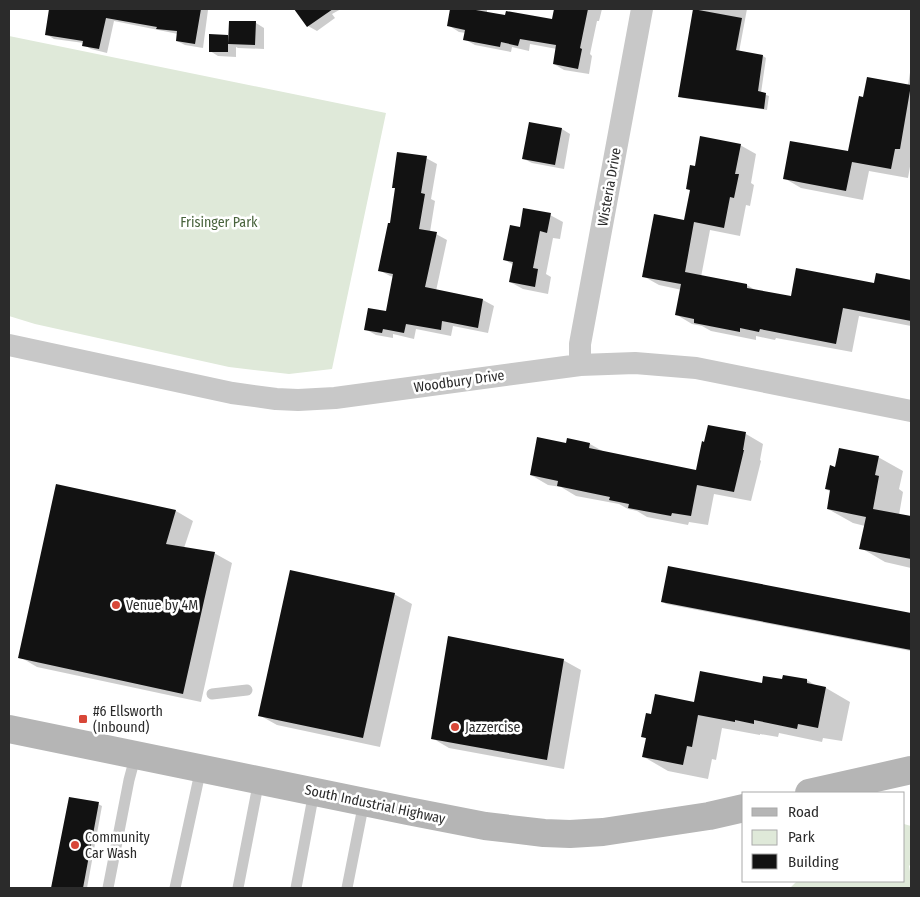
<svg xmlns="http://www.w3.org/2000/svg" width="920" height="897" font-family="'Fira Sans Condensed',sans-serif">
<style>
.green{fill:#dfe9d9}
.shadow{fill:#0003}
.building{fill:#121212}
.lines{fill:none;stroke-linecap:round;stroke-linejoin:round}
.lane{stroke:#c8c8c8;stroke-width:11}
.street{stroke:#c8c8c8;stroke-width:22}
.secondary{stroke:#b5b5b5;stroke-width:28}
.poi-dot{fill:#d84738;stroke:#fff;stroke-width:2}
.labels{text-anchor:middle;stroke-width:5;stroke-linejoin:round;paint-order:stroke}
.street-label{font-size:14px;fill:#2b2b2b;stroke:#fff}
.park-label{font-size:14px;fill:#48633c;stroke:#fff}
.poi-label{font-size:14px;fill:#2b2b2b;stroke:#fff;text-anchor:start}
</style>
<rect width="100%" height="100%" fill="#fff"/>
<!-- green -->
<path class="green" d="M9,36L386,113L332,369L289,374L229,367L35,324L9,316Z
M904,824L911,826V864L909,866L911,877V888H790L797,881H904Z"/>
<!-- shadow -->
<path class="shadow" d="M50,9H206L208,10L203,48L185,45L177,41L178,34L114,21L107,53L91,49L84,45V43L54,39L46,34Z
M296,9H341L332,14L335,18L317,31L308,26Z
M452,9H487V13L553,21L555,9L565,10V9H602L599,21H597L590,54L592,56L589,74L564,70L554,64L557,49L530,44L529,51L512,47L511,52L475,45L464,39L466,33L459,32L448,25Z
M694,9H747L739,52L763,56L766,58L761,93L769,96L767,110L683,98L680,96Z
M256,23L264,28V49L238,48L236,47V57L218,56L210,51L228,36L230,37Z
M911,66V161L908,178L869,171L863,200L801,188L784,178L849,153L864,98L908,85Z
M530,123L562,129L570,134L564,169L532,163L524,159Z
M740,145L756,154L751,183L754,185L750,206L746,205L740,236L710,230L701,277L747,285L757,291L792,298L875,284L877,275L911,281V326L859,316L852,352L776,338L775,340L756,336V340L711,331L702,326L692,324L677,315L682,290L659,285L643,276L685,221L691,191L687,189L696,167Z
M426,158L437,164L431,199L435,201L430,232L436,234L447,240L436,291L483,300L494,306L488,333L453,326L451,336L416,329L414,339L393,334V338L376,335L365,329L387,313L394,277L390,276L379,270L391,225L397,189L393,187Z
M550,215L563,222L560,239L553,238L546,274L551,277L548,294L523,289L510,282L514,265L505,260L521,228Z
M746,434L763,444L760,460L761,461L751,501L714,494L708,525L689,522L688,525L647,517L637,511L628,509L619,504L576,496L561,487L548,485L531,475L567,444L568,440L590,444L606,453L697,472Z
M878,457L903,471L899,489L903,492L899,515L911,518V568L885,562L861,548L865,526L853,523L828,509L831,492L826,489L836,468Z
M56,486L176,511L193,521L184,548L214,553L232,563L201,702L37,667L20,657Z
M669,568L911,615V651L666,604L662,601Z
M394,594L412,604L380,747L277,725L259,715Z
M563,660L581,670L564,769L449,748L432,738Z
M807,680L818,687L826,688L850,702L842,741L823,738L822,742L779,733L778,737L760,734V735L722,728L716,760L712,759L708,779L668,771L644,757L647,739L642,736L652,715L762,685L783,681Z
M70,798L98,804L102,806L87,888H53Z"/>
<!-- building -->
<path class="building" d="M49,9H201L195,44L176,41L177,31L156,29L157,27L106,18L99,49L82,46L83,41L45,35Z
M294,9H333L307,27Z
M450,9H470L505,15L506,11L552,19L554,9H588L580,48L582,49L578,69L553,64L556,45L520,39L518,46L501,42L500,47L463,40L465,30L447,26Z
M693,9L742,18L736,50L763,55L758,91L766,93L764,109L678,97Z
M229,21H256L255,45L228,44Z
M209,34L228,35V52H209Z
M867,77L911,85L900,149H895L891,169L852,162L846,191L783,179L790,141L848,151L859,96L863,97Z
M529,122L562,128L555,165L522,159Z
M700,136L741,144L735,174H739L734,198L730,197L724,228L694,222L685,272L747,284V288L791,296L796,268L874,283L876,273L911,280V321L843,308L836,344L760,329L759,332L740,328V332L694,323V319L675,315L681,284L642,277L654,214L684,220L690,190L686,189L690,165L695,166Z
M397,152L427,156L421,193L425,194L419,229L437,232L425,287L483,299L478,328L442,321L441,330L406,324L404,333L383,329L382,333L364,330L368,308L386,311L393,274L378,271L388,223H390L395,188H392Z
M523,208L551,213L547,233L540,231L533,268L538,269L535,287L509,282L513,262L503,260L510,225L520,227Z
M708,425L746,432L743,450H744L734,492L697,485L691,516L672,513L671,516L628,508L629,504L609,500L610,497L557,486L558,481L530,475L537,437L566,443L567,438L590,443L589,448L696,470L702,441L704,442Z
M839,448L879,456L875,475L879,476L873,509L911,516V559L859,549L866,517L827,509L830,490L825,489L830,465L835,467Z
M56,484L176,510L166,544L215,552L183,694L18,658Z
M668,566L911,613V650L661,602Z
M290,570L395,593L363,738L258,716Z
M448,636L564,659L547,760L431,739Z
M700,671L762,683L763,676L782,679L783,675L807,679V683L826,687L818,728L798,724L797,729L754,720V724L735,720V722L698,715L692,747L687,746L683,765L642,757L646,738L641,737L646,713L651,714L655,694L694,702Z
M69,797L99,802L83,888H51Z"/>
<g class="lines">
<!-- lane -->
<path class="lane" d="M212,694L247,690
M108,888L129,780L136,754
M175,888L201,768
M238,888L259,780
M296,888L314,792
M347,888L364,802"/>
<!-- street -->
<path class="street" d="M9,345L232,393L276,399L298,400L335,398L580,365L635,363L696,368L911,411
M580,365V344L642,9"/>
<!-- secondary -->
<path class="secondary" d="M9,729L408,811L485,826L544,833L570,834L603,832L709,816L744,808
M809,793L911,770"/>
</g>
<!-- markers -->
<g class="poi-dot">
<circle cx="116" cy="605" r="5"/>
<rect x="78" y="714" width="10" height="10" rx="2.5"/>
<circle cx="455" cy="727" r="5"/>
<circle cx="75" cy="845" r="5"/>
</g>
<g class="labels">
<!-- street labels -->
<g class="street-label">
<text transform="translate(609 187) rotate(-80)" y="5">Wisteria Drive</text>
<text transform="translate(459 381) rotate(-8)" y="5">Woodbury Drive</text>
<text transform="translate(375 804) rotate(12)" y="5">South Industrial Highway</text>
</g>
<!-- park labels -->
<g class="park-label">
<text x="219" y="227">Frisinger Park</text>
</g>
<!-- poi labels -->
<g class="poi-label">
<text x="126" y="610">Venue by 4M</text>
<text x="93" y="716">#6 Ellsworth<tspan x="93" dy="16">(Inbound)</tspan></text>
<text x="465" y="732">Jazzercise</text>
<text x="85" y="842">Community<tspan x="85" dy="16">Car Wash</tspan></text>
</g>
</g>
<!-- border -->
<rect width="920" height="897" fill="none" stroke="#2b2b2b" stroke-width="20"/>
<!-- legend -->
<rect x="742" y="792" width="162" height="90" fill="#ffffff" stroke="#aaaaaa"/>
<rect x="752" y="808" width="25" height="8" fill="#b5b5b5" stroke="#aaaaaa"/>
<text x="788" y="817" font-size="15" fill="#2b2b2b">Road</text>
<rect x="752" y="830" width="25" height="15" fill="#dfe9d9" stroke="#aaaaaa"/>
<text x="788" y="842" font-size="15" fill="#2b2b2b">Park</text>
<rect x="752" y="854" width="25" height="15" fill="#121212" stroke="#aaaaaa"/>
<text x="788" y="867" font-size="15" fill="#2b2b2b">Building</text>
</svg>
